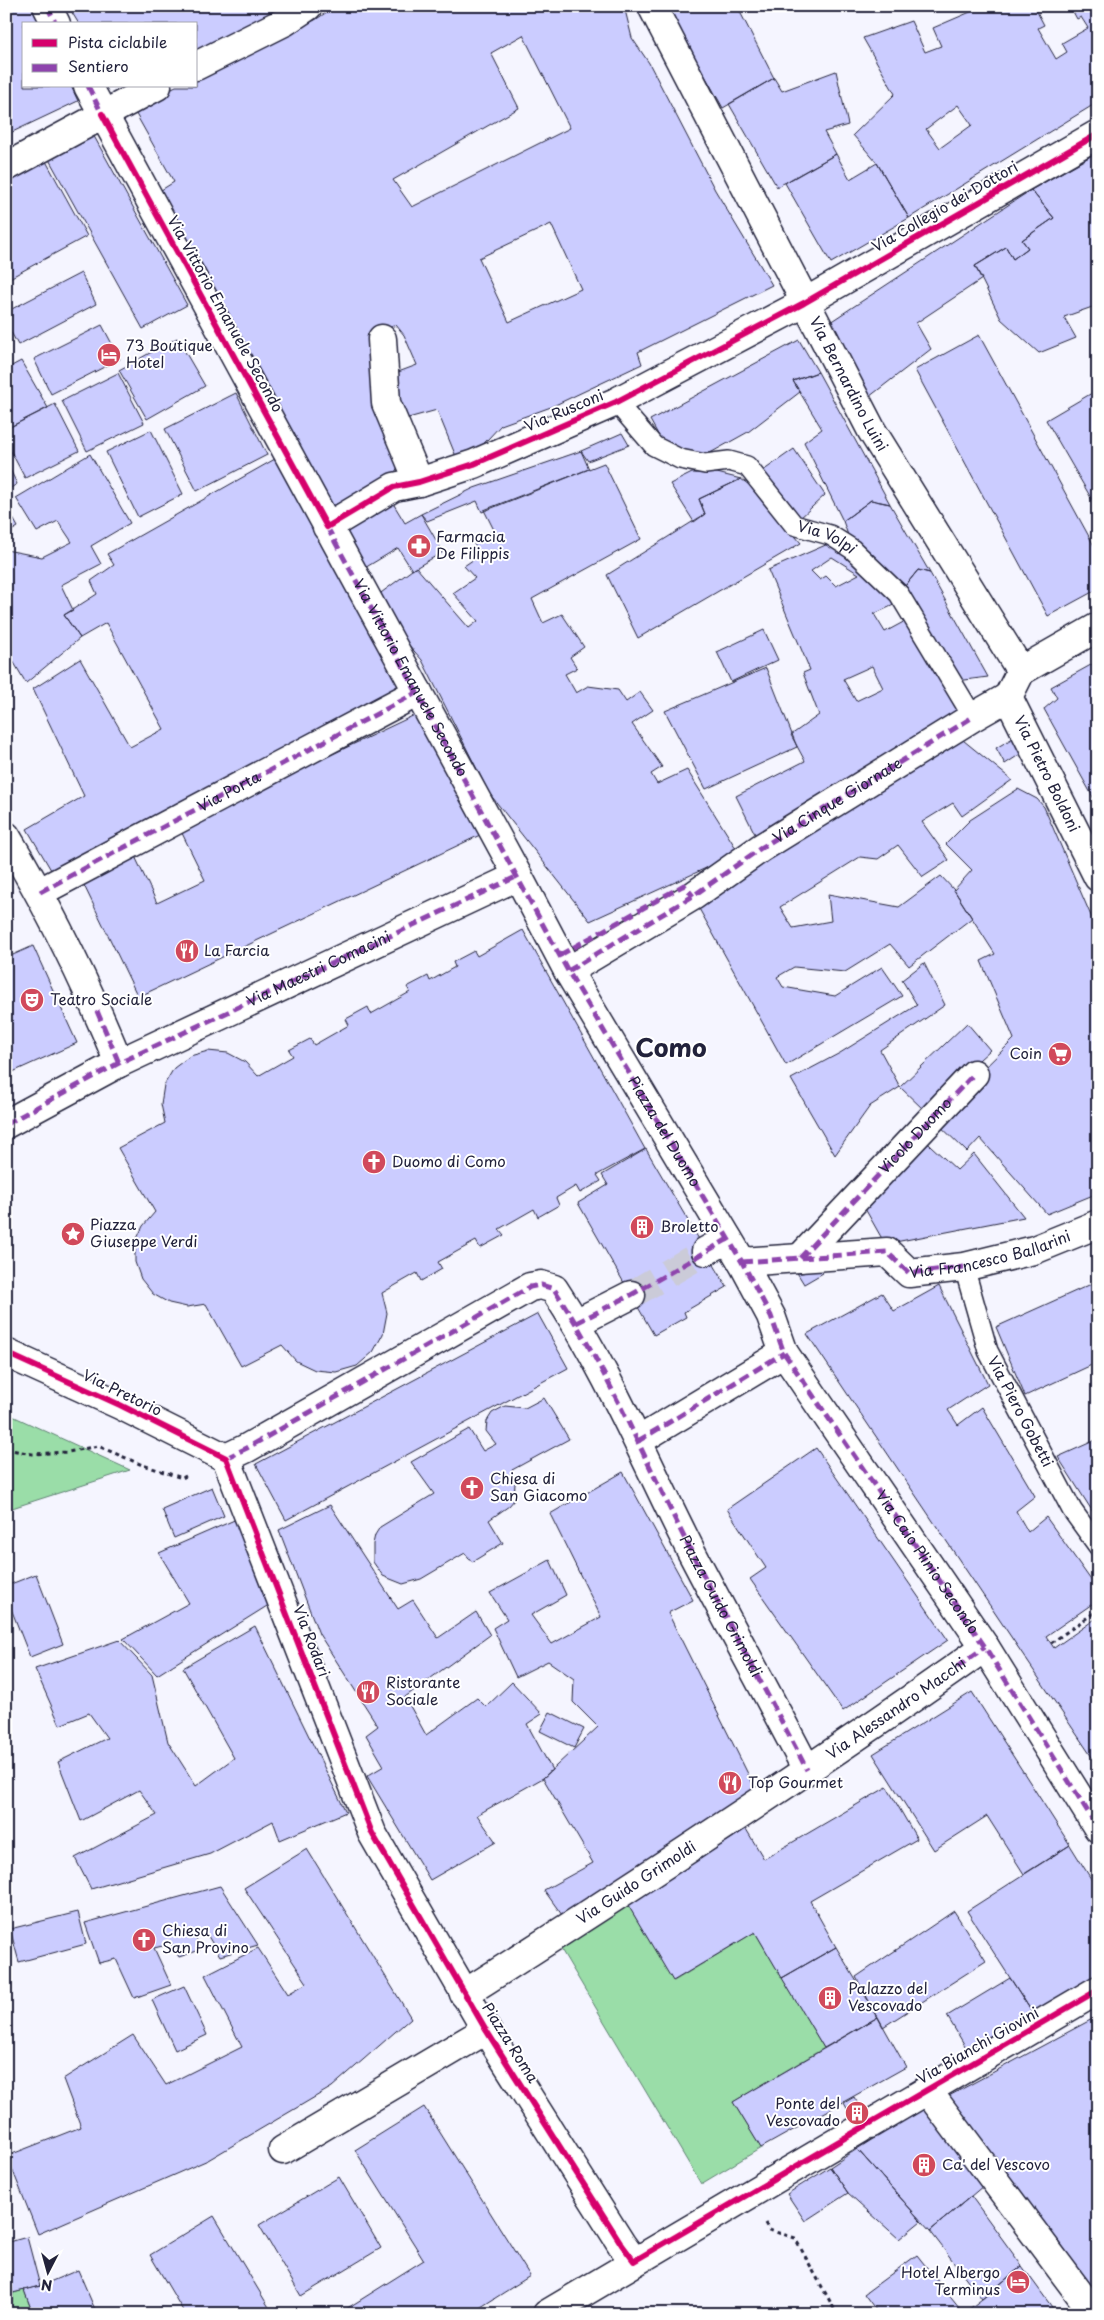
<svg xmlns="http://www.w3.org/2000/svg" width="1104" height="2320" font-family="'Playpen Sans',sans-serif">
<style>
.green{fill:#9adda8;stroke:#5e8072}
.building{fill:#cbccff;stroke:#22223b;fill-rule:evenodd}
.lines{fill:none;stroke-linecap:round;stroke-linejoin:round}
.street-tunnel{stroke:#cbcbd8;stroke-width:28;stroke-dasharray:28 14;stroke-linecap:butt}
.lane-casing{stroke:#22223b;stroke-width:22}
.street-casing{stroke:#22223b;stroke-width:31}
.path{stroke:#22223b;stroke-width:3;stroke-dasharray:4 4;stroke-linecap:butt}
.lane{stroke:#fff;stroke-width:19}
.street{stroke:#fff;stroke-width:28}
.quiet{stroke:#8e44ad;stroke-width:5;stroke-dasharray:10 5;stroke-linecap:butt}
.cycleway-casing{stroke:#fff;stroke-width:9}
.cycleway{stroke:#d6006c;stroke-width:6}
.labels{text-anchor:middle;stroke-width:4;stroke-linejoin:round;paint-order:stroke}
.street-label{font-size:15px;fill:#22223b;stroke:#fff}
.poi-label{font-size:15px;fill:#22223b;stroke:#fff;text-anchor:start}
.town-label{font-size:25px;font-weight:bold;fill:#22223b;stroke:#fff}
</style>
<rect width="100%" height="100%" fill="#f5f5ff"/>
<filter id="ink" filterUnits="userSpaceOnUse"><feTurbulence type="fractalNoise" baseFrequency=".02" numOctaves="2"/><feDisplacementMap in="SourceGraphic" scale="10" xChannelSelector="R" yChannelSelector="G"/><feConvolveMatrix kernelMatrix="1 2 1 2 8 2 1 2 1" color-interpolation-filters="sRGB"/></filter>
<g filter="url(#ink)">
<!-- green -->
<path class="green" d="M6,1413L130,1470L6,1510Z
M628,1905L674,1981L755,1932L824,2048L733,2102L761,2148L701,2184L559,1946Z
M24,2290L33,2314H11L13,2293Z"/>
<!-- building -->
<path class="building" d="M6,6H33L41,24H24V86H71L78,101L6,135Z
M68,6L121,7L289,6L196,56V24H79Z
M336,6H624L632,38L649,63L715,190L772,285L638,352L642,364L551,407L501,425L475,453L457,459L437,410L401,420L393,374L417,365L404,335L396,325L383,330L398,467L394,474L331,507L158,192L174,182L132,107L176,86H196V76L315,20ZM523,35L570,128L412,207L393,180L519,108L491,53ZM551,224L581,289L509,322L479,258Z
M666,6H737L774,78L723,108Z
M973,6H1034L1044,25L1038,28L1056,59L1067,52L1062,43L1088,28L1081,17L1077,19L1070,6H1098V102L909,218L877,163L853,135L895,94L863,38L911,21L925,52L941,46L933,28L975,10ZM958,105L972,125L940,148L926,129Z
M836,71L848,125L824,132L836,154L777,187L729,104L774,78L782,91Z
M90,129L187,305L143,329L46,154Z
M1098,152V305L1064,317L1076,338L1039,353L1001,319L975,266L1006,247L1013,259L1028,248L1022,240L1054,218L1031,190Z
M42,154L87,236L6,280V174Z
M836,154L850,179L877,163L909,218L831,263L785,183Z
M1031,190L1054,218L1022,240L1028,248L1013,259L1006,247L975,266L982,279L916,323L931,349L865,400L824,326Z
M81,273L96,304L18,345L6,323V312Z
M102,325L120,359L51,394L34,359Z
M979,335L1098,553V589L1048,616L915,370Z
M177,338L205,386L147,419L119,370Z
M799,340L818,372L793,381L800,392L748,432L712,452L698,456L679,450L660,438L650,420Z
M21,361L48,408L6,429V369Z
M818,372L890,504L871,500L843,521L804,442L822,429L793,381Z
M118,373L144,423L87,451L62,401Z
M236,393L267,455L197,491L165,429Z
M1092,393L1095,399L1098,397V510L1046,420Z
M55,404L79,451L25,478L6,442V429Z
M151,430L183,494L138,517L106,452Z
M622,433L629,445L588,461L581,451Z
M794,449L825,495L799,519L760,473Z
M581,451L589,469L482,512L477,501L427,521L421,514L474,488Z
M90,454L130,523L91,546L101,564L61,585L73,610L64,615L80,638L26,683L6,649V550L42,557L72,542L58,521L37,532L16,498Z
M275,459L400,687L54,875L27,829L84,796L33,689L80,659L130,747L164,729L106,623L80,638L64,615L97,594L91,581L114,565L107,554Z
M6,461L17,484L6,491Z
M604,463L641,539L532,599L543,623L562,614L584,647L570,657L577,668L565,674L576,693L588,686L618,690L626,702L640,692L653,710L632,724L662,767L651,774L657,784L687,770L739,853L590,921L489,793L422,660L370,601L416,567L469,628L478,621L453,593L475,578L464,566L480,555L473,542L494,530L484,510Z
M692,473H717L741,479L699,499L705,514L694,522L670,484Z
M741,479L755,489L801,543L638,638L607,575L705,514L699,499Z
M388,495L405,523L421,514L443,552L412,570L398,548L363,569L337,526Z
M871,500L890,504L930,573L918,570L901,591L849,538L843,521Z
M6,506L18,527L6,534Z
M828,544L869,572L898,603L874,614L885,632L909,619L963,716L757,838L736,796L805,761L791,735L819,715L803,673L810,670L768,570ZM832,557L859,574L836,586L826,576L820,580L811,571ZM872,666L883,688L856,701L843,679Z
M918,570L930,573L988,677L957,681L901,591Z
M764,630L778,660L731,682L717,652Z
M1098,661V806L1044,709L1057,698L1051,687Z
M766,668L797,747L706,789L665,711Z
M421,712L480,835L138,997L79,875L132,850L157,903L205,880L177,823L236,800Z
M958,736L1012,780L962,816L953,803L922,822L949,860L923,877L898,845L878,859L860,857L780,907L793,928L831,921L828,894L899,907L941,876L954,890L972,918L909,966L890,944L845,972L794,967L777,977L783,987L835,996L882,967L902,996L786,1065L697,905Z
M1013,738L1022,753L1005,764L996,748Z
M1018,789L1037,799L1044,807L1098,932V1193L1047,1214L980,1138L967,1152L933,1119L1014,1039L981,961L995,954L954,890L972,870L946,844L970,820Z
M523,930L645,1149L597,1175L601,1181L580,1193L576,1186L556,1198L559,1205L538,1217L534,1209L499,1229L504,1235L480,1248L476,1241L438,1262L442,1269L421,1281L417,1273L382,1293L387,1313L383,1334L373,1352L357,1366L336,1372L315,1370L296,1361L282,1345L241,1366L206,1304L187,1307L169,1303L153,1294L141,1279L135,1262V1243L143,1226L155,1212L118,1148L165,1123L161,1104L164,1085L174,1068L190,1056L208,1051L228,1053L245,1062L258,1076L293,1056L289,1050L310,1039L314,1045L349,1025L346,1019L368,1007L371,1014L410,992L407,987L428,976L430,981L455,967L453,962L474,951L477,956Z
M33,946L77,1043L6,1075V958Z
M924,963L945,1005L880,1050L900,1087L870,1106L835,1155L791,1079L840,1053L917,1005L902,980Z
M967,1023L990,1050L924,1110L900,1087Z
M918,1134L957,1170L974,1154L1024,1217L885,1244L859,1198Z
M646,1149L727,1287L684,1312L686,1317L654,1335L578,1203L608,1185L602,1175Z
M814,1260L823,1273L804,1284L796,1271Z
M1098,1281V1362L1025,1396L996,1327Z
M939,1286L988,1384L948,1410L958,1425L982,1407L1035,1496L1016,1511L1028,1532L1046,1517L1098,1590V1600L1046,1636L1054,1648L1098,1617V1766L807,1334L882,1293L894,1311Z
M538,1314L568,1368L286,1520L256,1464Z
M544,1398L569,1439L512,1470L515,1483L514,1500L509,1506L489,1520L503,1543L472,1562L465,1553L421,1579L403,1584L383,1576L373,1562V1544L375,1535L380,1527L434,1494L411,1462L469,1429L483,1451L496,1444L486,1431L487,1421L492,1413L505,1406L525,1408Z
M1098,1439V1520L1058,1457Z
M816,1448L948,1640L843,1711L750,1579L766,1568L727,1509Z
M623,1472L693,1600L668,1613L756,1790L562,1915L544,1890L593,1863L543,1778L598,1727L573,1702L574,1679L548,1661L516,1677L493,1628L507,1619L490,1593L550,1560L566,1595L531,1615L552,1644L601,1617L550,1514Z
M212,1487L224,1516L174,1538L162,1509Z
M330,1505L398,1609L413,1600L438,1638L476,1612L490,1635L405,1697L426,1735L477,1698L486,1707L512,1682L542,1714L527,1724L552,1770L543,1778L477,1815L496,1842L430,1880L367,1776L384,1766L366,1735L378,1726L319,1634L279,1530Z
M239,1518L275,1601L157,1675L123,1639L189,1603L159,1553Z
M36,1574L63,1644L30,1657L6,1596V1586Z
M255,1626L346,1812L280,1840L273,1821L210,1854L91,1889L75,1858L157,1815L139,1790L81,1821L58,1762L107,1738L89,1713L60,1725L35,1669L119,1640L152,1675L168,1742L196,1786L234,1758L183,1668Z
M972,1692L1070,1845L1024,1874L987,1816L934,1850L873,1754Z
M550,1712L584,1729L574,1748L540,1731Z
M887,1787L917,1839L810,1901L836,1947L782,1978L755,1932L673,1981L628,1905L746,1829L764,1859Z
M1070,1845L1098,1890V1975L1032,2012L967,1911Z
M307,1849L411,2018L332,2087L208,2160L38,2234L7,2156L81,2127L63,2079L133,2035L166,2085L242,2047L205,1975L258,1948L288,1994L307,1983L244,1888Z
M220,1886L258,1945L220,1956L206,1933L195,1936L200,1950L179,1957L171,1944L154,1948L171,1985L134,1998L116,1959L99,1963L85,1923Z
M954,1911L986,1961L883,2027L856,1977Z
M78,1912L86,1944L19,1962L10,1929Z
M836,1947L878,2017L824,2048L782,1978Z
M1010,1978L1032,2012L967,2049L947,2016Z
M184,1986L207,2035L175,2050L152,2000Z
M1098,2016V2300L1059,2241L1053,2245L947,2097Z
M878,2017L906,2067L761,2148L733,2102Z
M854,2097L877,2136L866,2142L844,2103Z
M929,2104L990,2180L930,2231L857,2149Z
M424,2107L530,2276L470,2314H338L424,2260L355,2150Z
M857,2149L921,2221L899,2239L848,2193L830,2167Z
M830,2167L848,2193L805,2221L787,2194Z
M339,2177L381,2248L301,2296L259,2225Z
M971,2196L1022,2266L982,2299L930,2231Z
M214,2216L273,2314H185L150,2255Z
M27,2237L40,2286L13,2293L6,2267V2243Z
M917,2255L963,2313L879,2314L864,2294Z
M1022,2266L1057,2314H963L982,2299Z
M78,2270L97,2314H33L24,2290L40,2286Z"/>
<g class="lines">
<!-- street-tunnel -->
<path class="street-tunnel" d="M631,1295L706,1251"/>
<!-- lane casing -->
<g class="lane-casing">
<g id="lane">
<path id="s1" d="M616,402L654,446L680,459L705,464L729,461L747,466L794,525L830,535L852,549L899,594L973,717"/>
<path id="s2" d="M964,1267L988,1351L1072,1510L1098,1546"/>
</g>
</g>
<!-- street casing -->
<g class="street-casing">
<g id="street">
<path d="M47,6L56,24"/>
<path id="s3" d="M652,6L872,431L1021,671"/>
<path d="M196,66L284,22L308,6"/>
<path id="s4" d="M88,86L518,876L568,971L742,1262L771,1316L784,1353L985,1647L1098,1828"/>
<path d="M6,167L157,86"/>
<path d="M382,339L386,403L419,482"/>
<path d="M327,527L394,487L419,482L474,464L616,402L804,303L1098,134"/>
<path id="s5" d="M1008,697L1098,877"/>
<path d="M6,836C50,909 87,985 119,1063"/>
<path d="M40,892L418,692"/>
<path id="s6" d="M568,971L693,896L761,848L973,717L1008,697L1021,671L1098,627"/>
<path d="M6,1124L119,1063L518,876"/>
<path d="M706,1251L728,1239"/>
<path id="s7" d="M800,1258L974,1074"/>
<path id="s8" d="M742,1262L887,1252L909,1273L964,1267L1034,1250L1098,1224"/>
<path d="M576,1323L631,1295"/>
<path d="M6,1353L120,1405L226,1458"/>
<path d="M638,1441L784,1353"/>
<path d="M226,1458L247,1448L530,1287L541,1285L554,1289C609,1372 647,1465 692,1553C730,1626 770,1698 807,1770"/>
<path d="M226,1458L372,1833L486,2030L622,2245L634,2261"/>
<path id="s9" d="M464,1994C640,1882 815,1768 985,1647"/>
<path d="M927,2090L1091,2309"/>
<path d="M870,2124L1098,1990"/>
<path d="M283,2150L486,2030"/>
<path d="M547,2314L860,2129"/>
</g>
</g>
<!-- path -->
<path class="path" d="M6,1449L32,1454L68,1452L98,1446L140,1464L182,1478L186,1476
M1051,1643L1098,1610
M765,2223L769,2230L795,2238L837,2314"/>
<!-- lane -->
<use href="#lane" class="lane"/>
<!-- street -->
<use href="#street" class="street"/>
<!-- quiet -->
<g class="quiet">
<path d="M47,6L56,24"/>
<path d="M88,86L102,114"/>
<path d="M327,527L568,971L742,1262L771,1316L784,1353L985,1647L1098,1828"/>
<path id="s10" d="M40,892L418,692"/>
<path d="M560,955L684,885L693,896"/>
<path d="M568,971L693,896L761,848L973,717"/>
<path d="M97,1011L119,1063"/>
<path id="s11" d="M6,1124L119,1063L518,876"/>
<path d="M800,1258L974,1074"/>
<path d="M742,1262L887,1252L909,1273L964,1267"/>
<path d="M576,1323L631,1295L728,1239"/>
<path d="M638,1441L784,1353"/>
<path id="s12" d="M226,1458L247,1448L530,1287L541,1285L554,1289C609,1372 647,1465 692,1553C730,1626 770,1698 807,1770"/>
<path d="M957,1667L985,1647"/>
</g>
<!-- cycleway casing -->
<g class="cycleway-casing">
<path id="cycleway" d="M102,114L327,527L394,487L419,482L474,464L616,402L804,303L1098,134
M6,1353L120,1405L226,1458L372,1833L486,2030L622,2245L634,2261L1098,1990"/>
</g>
<!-- cycleway -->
<use href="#cycleway" class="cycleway"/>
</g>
</g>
<!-- icons -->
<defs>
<g id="hotel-disc" transform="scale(1.25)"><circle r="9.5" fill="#d1495b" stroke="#fff"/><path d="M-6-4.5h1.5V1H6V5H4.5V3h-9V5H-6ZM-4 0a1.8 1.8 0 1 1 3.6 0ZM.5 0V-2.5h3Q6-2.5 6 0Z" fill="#fff"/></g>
<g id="pharmacy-disc" transform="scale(1.25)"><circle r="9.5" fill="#d1495b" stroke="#fff"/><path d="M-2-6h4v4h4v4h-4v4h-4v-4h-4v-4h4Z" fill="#fff"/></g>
<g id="restaurant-disc" transform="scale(1.25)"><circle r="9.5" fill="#d1495b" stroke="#fff"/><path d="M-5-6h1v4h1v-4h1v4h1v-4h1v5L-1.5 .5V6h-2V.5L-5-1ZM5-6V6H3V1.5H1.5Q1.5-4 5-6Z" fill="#fff"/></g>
<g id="theatre-disc" transform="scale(1.25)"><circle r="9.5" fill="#d1495b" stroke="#fff"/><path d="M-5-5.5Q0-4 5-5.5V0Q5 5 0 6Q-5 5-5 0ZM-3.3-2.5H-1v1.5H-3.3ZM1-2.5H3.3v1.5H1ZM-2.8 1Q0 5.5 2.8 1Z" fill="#fff"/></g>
<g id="supermarket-disc" transform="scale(1.25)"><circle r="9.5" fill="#d1495b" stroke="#fff"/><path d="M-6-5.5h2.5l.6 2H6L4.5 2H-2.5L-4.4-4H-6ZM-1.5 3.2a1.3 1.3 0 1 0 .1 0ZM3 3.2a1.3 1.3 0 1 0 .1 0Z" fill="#fff"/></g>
<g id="church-disc" transform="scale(1.25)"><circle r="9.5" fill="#d1495b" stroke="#fff"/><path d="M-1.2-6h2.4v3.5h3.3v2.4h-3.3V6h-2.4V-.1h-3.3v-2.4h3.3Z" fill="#fff"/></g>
<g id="building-disc" transform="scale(1.25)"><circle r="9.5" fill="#d1495b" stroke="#fff"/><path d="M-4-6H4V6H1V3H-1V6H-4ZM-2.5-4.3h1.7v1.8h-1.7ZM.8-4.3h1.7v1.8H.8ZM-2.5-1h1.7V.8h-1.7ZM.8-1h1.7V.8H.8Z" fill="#fff"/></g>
<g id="sight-disc" transform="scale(1.25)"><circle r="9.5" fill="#d1495b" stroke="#fff"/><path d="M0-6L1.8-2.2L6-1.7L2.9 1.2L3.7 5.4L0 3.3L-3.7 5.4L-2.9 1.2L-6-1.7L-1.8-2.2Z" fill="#fff"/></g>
</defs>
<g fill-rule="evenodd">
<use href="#hotel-disc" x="109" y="355"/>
<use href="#pharmacy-disc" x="419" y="546"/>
<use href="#restaurant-disc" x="187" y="951"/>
<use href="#theatre-disc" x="32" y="1000"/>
<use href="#supermarket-disc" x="1060" y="1054"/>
<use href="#church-disc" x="374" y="1162"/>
<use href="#building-disc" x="642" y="1227"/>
<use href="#sight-disc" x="73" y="1234"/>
<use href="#church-disc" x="472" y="1488"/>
<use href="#restaurant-disc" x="368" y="1692"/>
<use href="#restaurant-disc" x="730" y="1783"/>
<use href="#church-disc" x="144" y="1940"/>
<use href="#building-disc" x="830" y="1998"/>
<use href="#building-disc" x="857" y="2113"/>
<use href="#building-disc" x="924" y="2165"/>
<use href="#hotel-disc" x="1018" y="2282"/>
</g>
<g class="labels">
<!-- street labels -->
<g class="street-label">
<text transform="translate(945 207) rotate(-30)" y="5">Via Collegio dei Dottori</text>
<text transform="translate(225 314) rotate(61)" y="5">Via Vittorio Emanuele Secondo</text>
<text dy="5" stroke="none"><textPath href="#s3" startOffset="426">Via Bernardino Luini</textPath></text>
<text transform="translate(564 411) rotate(-23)" y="5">Via Rusconi</text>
<text dy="5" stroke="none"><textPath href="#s1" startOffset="266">Via Volpi</textPath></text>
<text dy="5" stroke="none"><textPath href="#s4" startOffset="674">Via Vittorio Emanuele Secondo</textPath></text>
<text dy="5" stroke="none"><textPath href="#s5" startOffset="86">Via Pietro Boldoni</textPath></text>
<text dy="5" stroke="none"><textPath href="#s10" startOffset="214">Via Porta</textPath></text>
<text dy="5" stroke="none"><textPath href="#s6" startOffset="319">Via Cinque Giornate</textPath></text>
<text dy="5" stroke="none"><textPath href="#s11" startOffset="349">Via Maestri Comacini</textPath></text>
<text dy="5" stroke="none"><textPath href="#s4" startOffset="1194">Piazza del Duomo</textPath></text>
<text dy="5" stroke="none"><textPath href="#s7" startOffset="168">Vicolo Duomo</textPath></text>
<text dy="5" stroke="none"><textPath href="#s8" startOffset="259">Via Francesco Ballarini</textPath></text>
<text transform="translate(122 1393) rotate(26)" y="5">Via Pretorio</text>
<text dy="5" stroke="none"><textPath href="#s2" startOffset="156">Via Piero Gobetti</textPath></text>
<text dy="5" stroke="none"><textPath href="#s4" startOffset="1700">Via Caio Plinio Secondo</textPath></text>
<text dy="5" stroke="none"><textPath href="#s12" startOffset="732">Piazza Guido Grimoldi</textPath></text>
<text transform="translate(311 1641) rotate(69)" y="5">Via Rodari</text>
<text dy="5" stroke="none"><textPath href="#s9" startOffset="518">Via Alessandro Macchi</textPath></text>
<text dy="5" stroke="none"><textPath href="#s9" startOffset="205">Via Guido Grimoldi</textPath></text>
<text transform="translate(510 2043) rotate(58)" y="5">Piazza Roma</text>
<text transform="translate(978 2046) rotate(-30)" y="5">Via Bianchi Giovini</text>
</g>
<!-- poi labels -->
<g class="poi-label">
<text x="126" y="351">73 Boutique<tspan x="126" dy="17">Hotel</tspan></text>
<text x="436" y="542">Farmacia<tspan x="436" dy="17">De Filippis</tspan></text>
<text x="204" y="956">La Farcia</text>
<text x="50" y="1005">Teatro Sociale</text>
<text x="1042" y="1059" text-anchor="end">Coin</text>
<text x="392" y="1167">Duomo di Como</text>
<text x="90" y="1230">Piazza<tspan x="90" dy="17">Giuseppe Verdi</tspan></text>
<text x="660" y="1232">Broletto</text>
<text x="490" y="1484">Chiesa di<tspan x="490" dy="17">San Giacomo</tspan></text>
<text x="386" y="1688">Ristorante<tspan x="386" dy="17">Sociale</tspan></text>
<text x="748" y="1788">Top Gourmet</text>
<text x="162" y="1936">Chiesa di<tspan x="162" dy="17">San Provino</tspan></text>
<text x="848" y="1994">Palazzo del<tspan x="848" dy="17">Vescovado</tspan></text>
<text x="840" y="2109" text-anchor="end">Ponte del<tspan x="840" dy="17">Vescovado</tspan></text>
<text x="942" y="2170">Ca' del Vescovo</text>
<text x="1000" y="2278" text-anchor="end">Hotel Albergo<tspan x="1000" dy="17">Terminus</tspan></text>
</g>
<!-- town labels -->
<g class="town-label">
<text x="671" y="1057">Como</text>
</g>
</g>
<!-- margin -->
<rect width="1104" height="2320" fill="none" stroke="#fff" stroke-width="25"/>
<rect x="12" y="12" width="1079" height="2295" fill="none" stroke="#22223b" stroke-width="2" filter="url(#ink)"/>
<!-- legend -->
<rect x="22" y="22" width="175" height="65" fill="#ffffff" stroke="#a7a7b1"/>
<rect x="32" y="39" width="25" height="8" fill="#d6006c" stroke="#a7a7b1"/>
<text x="68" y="48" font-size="15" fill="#22223b">Pista ciclabile</text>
<rect x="32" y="64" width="25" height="8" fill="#8e44ad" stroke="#a7a7b1"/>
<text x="68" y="72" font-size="15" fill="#22223b">Sentiero</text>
<!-- north arrow -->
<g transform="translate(48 2272) rotate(186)" stroke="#ffffff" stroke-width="4" paint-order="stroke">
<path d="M0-4L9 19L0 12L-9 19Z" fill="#22223b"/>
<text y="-8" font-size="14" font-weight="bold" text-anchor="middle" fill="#22223b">N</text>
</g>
</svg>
